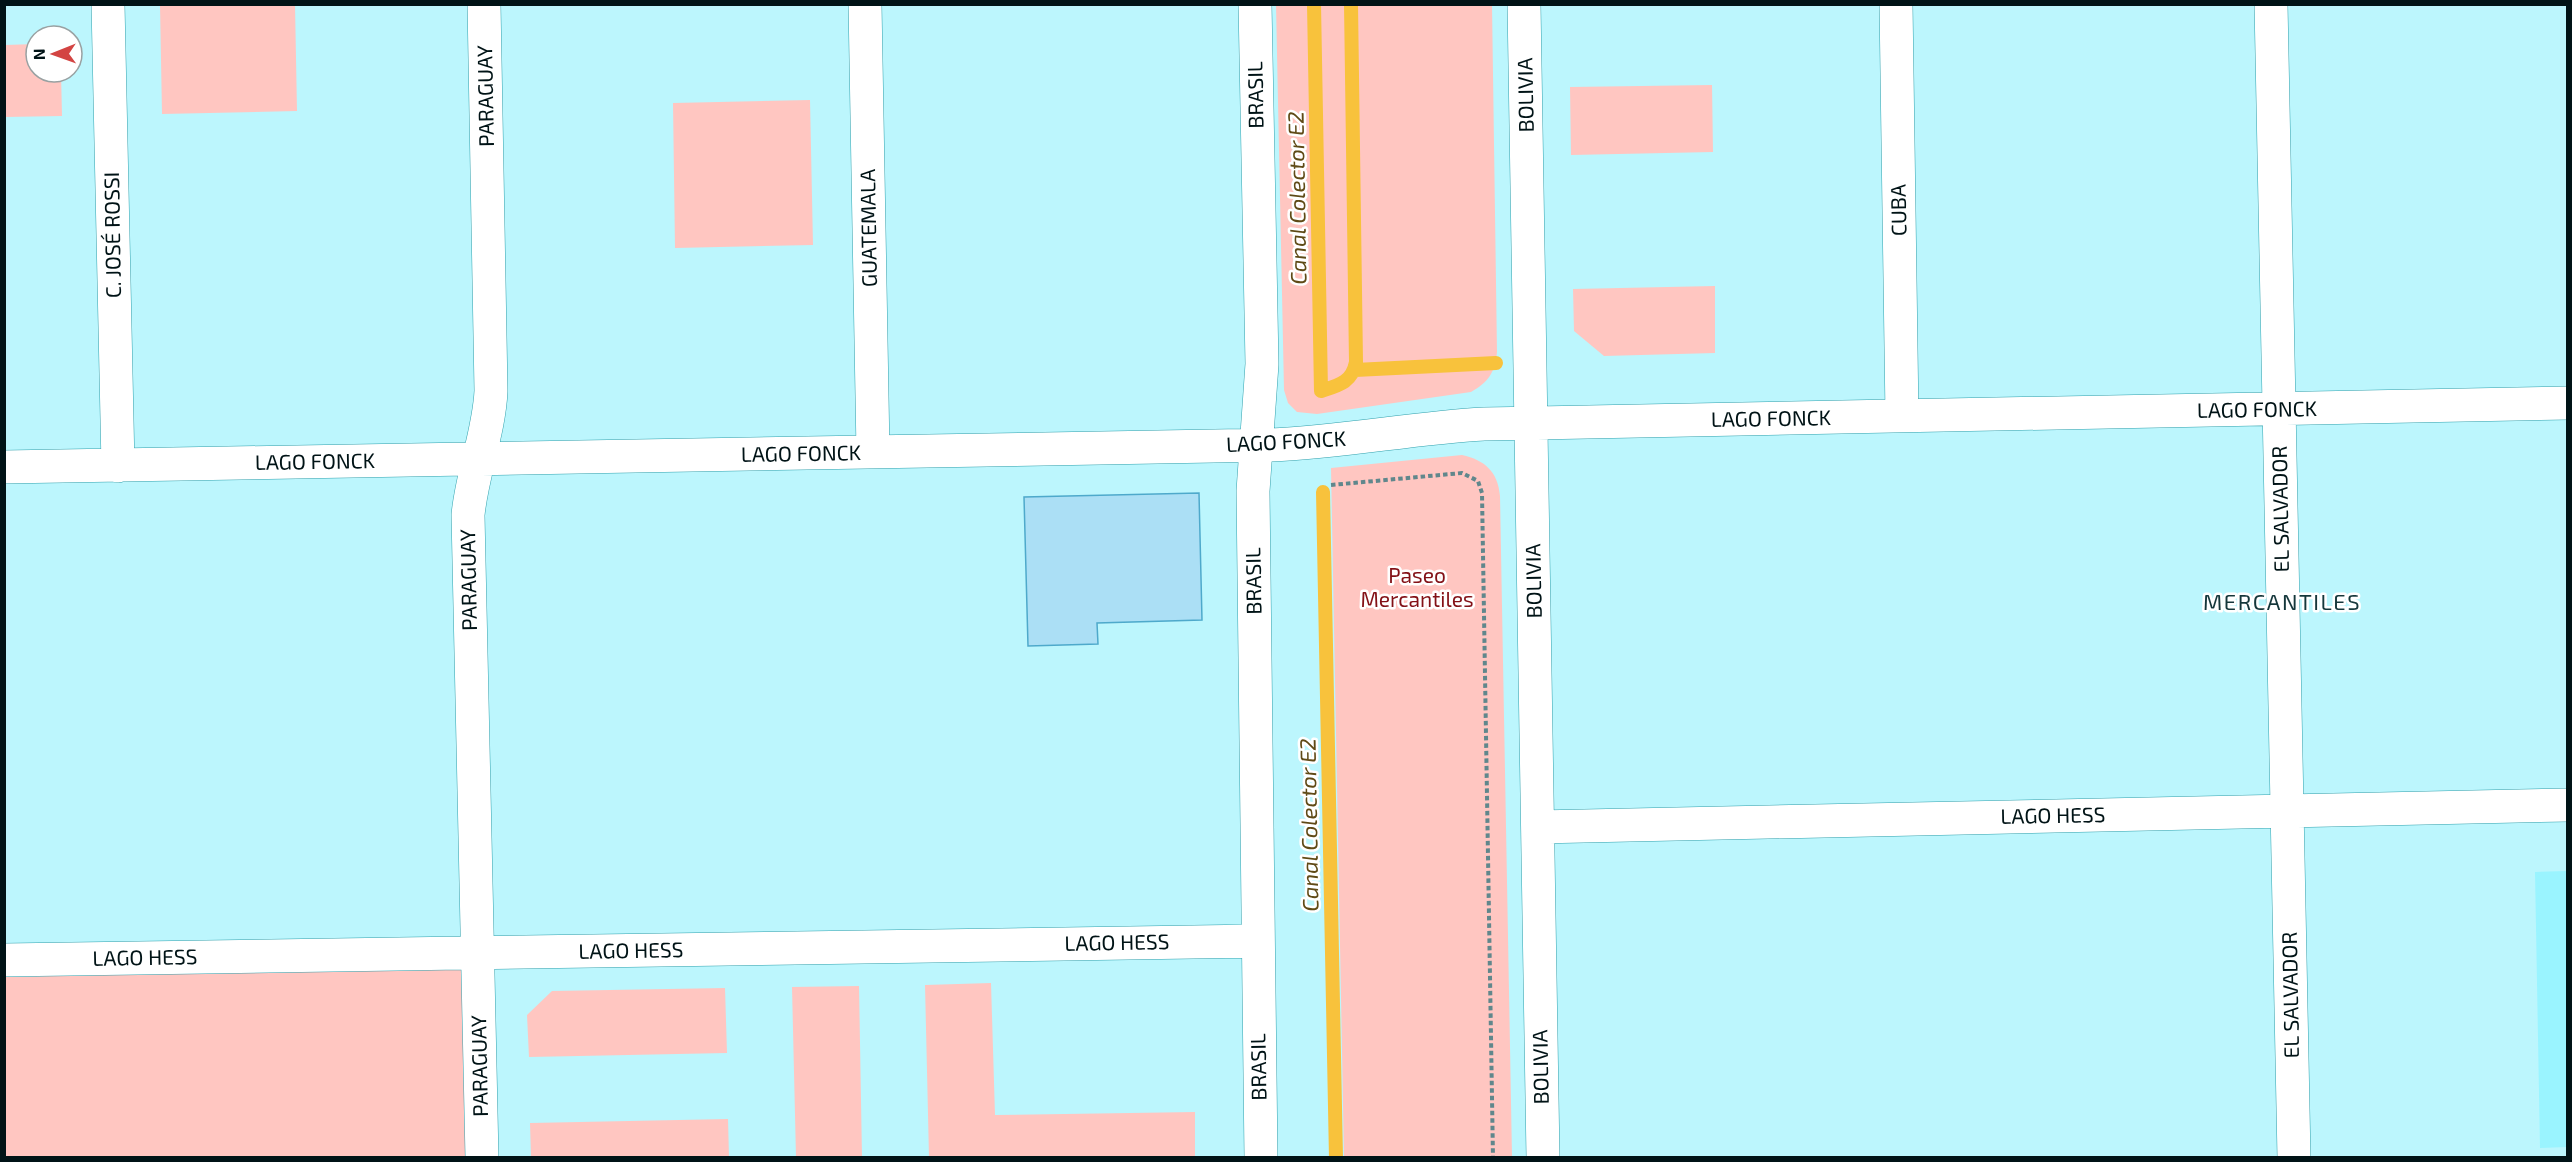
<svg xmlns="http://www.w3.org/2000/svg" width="2572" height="1162" font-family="'Exo 2',sans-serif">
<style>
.built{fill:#9af4ff}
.green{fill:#ffc6c1}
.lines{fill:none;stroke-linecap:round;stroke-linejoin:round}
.stream{stroke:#f8c23c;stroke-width:14}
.building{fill:#abdff5;stroke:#4ea9cb;stroke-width:1.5}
.minor-casing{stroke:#30a1ad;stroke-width:34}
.path{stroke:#60878c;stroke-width:4;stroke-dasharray:4.5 3;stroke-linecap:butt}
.minor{stroke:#fff;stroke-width:33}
.labels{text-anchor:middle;stroke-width:5;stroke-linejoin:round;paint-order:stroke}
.street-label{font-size:21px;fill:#001316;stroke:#fff}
.park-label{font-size:21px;fill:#831117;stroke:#fff}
.water-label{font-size:22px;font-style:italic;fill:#5f4a16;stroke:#fff}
.neighbourhood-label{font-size:22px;letter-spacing:1.5px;fill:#15373b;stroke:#fff}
</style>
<rect width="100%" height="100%" fill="#bcf6fd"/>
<!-- built -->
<path class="built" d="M2567,871V1147L2540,1148L2535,872Z"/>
<!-- green -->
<path class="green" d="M160,5H295L297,111L162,114Z
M1276,5H1492L1497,352C1495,372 1489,382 1471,392L1317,414L1297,412L1288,403L1284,390Z
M36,44V72H61L62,116L5,117V45Z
M1712,85L1713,152L1571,155L1570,87Z
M810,100L813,245L675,248L673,103Z
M1715,286V353L1604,356L1574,331L1573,289Z
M1462,455C1485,460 1498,472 1500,496L1512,1157H1344L1331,468Z
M465,967L469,1157H5L4,977Z
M991,983L995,1115L1195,1112V1157H929L925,985Z
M859,986L862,1157H796L792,987Z
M725,988L727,1053L529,1057L527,1015L552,991Z
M728,1119L729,1157H531L530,1123Z"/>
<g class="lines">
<!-- stream -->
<path class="stream" d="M1314,4L1321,391C1340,385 1352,382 1356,362L1351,4
M1355,370L1496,363
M1323,492L1336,1158"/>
</g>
<!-- building -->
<path class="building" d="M1199,493L1202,620L1097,623L1098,644L1028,646L1024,497Z"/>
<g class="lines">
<!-- minor casing -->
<g class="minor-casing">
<path id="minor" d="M108,4L118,466
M865,4L873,452
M1255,4L1262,364L1253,491L1261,1158
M1524,4L1543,1158
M1896,4L1902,416
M2271,4L2294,1158
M4,467L1271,445C1343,442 1413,428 1484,424L2568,403
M1538,827L2568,805
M4,960L1258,941
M482,1158L468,515C472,473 489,433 491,391L484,4"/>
</g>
<!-- path -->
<path class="path" d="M1331,485L1462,473L1478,481L1482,493L1493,1158"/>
<!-- minor -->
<use href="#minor" class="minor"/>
</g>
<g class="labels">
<!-- street labels -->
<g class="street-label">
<text transform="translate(1256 95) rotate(-91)" y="7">BRASIL</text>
<text transform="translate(1526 95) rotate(-91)" y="7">BOLIVIA</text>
<text transform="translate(486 96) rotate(-91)" y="7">PARAGUAY</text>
<text transform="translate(1899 210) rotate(-91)" y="7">CUBA</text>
<text transform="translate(869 228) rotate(-91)" y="7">GUATEMALA</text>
<text transform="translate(113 235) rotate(-91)" y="7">C. JOSÉ ROSSI</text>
<text transform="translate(2257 410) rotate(-1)" y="7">LAGO FONCK</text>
<text transform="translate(1771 419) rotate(-1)" y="7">LAGO FONCK</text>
<text transform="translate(1286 442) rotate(-3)" y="7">LAGO FONCK</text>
<text transform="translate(801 454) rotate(-1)" y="7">LAGO FONCK</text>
<text transform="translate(315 462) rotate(-1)" y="7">LAGO FONCK</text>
<text transform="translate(2281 509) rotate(-91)" y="7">EL SALVADOR</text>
<text transform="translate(469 580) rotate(-91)" y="7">PARAGUAY</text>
<text transform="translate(1254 581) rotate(-91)" y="7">BRASIL</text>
<text transform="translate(1534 581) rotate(-91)" y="7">BOLIVIA</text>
<text transform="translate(2053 816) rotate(-1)" y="7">LAGO HESS</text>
<text transform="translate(1117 943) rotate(-1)" y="7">LAGO HESS</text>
<text transform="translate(631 951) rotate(-1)" y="7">LAGO HESS</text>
<text transform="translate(145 958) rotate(-1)" y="7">LAGO HESS</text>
<text transform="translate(2291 995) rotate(-91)" y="7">EL SALVADOR</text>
<text transform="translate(480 1066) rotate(-91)" y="7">PARAGUAY</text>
<text transform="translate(1259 1067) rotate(-91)" y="7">BRASIL</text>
<text transform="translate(1541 1067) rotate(-91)" y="7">BOLIVIA</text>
</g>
<!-- park labels -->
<g class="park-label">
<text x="1417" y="583">Paseo<tspan x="1417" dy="24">Mercantiles</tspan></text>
</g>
<!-- water labels -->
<g class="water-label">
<text transform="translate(1297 198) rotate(-91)" y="8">Canal Colector E2</text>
<text transform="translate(1309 825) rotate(-91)" y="8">Canal Colector E2</text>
</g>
<!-- neighbourhood labels -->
<g class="neighbourhood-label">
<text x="2282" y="610">MERCANTILES</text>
</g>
</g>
<!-- border -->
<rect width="2572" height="1162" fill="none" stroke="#001316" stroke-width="12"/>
<!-- north arrow -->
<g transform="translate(54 54) rotate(269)"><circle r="28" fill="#ffffff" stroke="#99a1a2" stroke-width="1.5"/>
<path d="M0-4.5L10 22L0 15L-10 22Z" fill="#d34442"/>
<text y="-9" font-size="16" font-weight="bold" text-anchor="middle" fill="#001316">N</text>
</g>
</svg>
